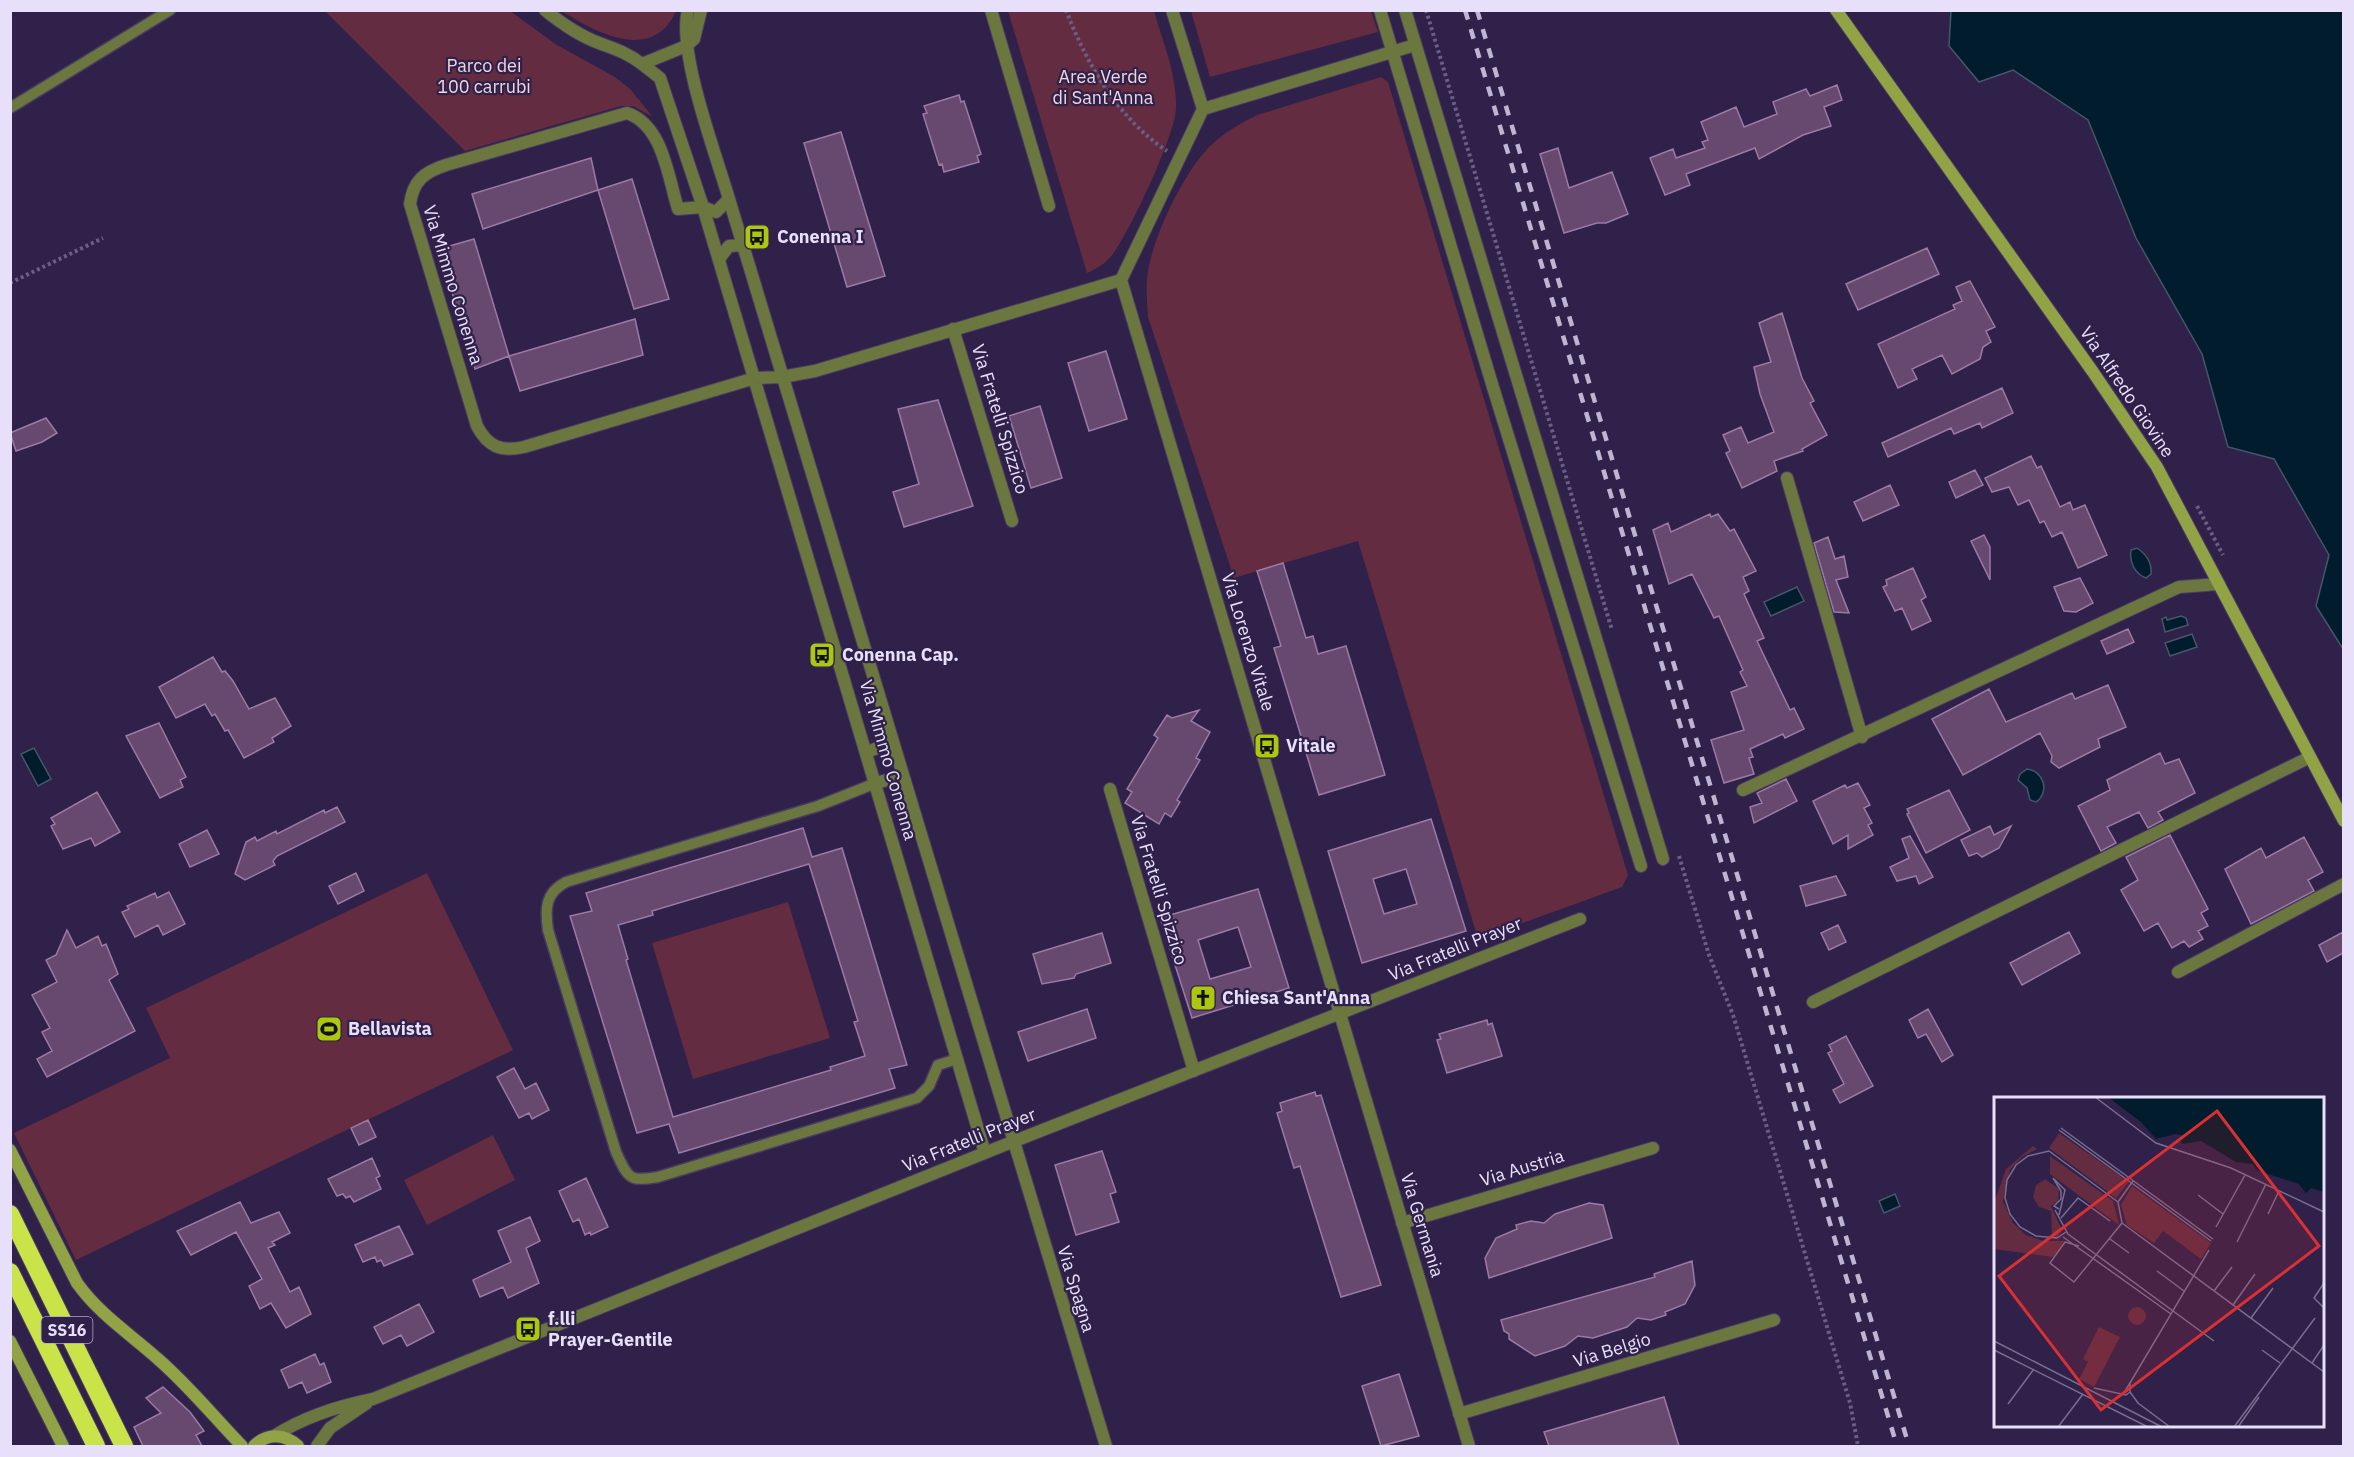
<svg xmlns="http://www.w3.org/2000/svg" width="2354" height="1457" font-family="'IBM Plex Sans',sans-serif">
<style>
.green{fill:#632c41}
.water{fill:#011c2c;stroke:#46576a;stroke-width:1.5}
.building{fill:#674970;stroke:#9b7aa5;stroke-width:1.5;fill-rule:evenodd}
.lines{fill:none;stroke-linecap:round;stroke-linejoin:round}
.lane-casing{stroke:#493c62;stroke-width:13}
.street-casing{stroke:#493c62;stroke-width:14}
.secondary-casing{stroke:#493c62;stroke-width:14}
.highway-casing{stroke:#493c62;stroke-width:20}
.path{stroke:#6a5e82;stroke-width:4;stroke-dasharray:3 3;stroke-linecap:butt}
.lane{stroke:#6c7740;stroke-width:10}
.street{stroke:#6c7740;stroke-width:12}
.secondary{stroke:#92a346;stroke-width:12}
.highway{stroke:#c9e348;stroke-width:18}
.rail{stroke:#beb5d3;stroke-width:4.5;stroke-dasharray:10 10;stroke-linecap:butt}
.labels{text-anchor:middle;stroke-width:4.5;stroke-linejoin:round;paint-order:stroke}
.shield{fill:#2f2149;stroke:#b0a7c6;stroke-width:1.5}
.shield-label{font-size:16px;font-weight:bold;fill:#e8e0fb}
.park-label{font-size:18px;fill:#f0d6de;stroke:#2f2149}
.poi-label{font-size:18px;font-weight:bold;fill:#e8e0fb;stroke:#2f2149;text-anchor:start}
.street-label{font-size:18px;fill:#e8e0fb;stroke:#2f2149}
.inset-road{fill:none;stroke:#796d90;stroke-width:1.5}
.view{fill:#d73133;fill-opacity:0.15;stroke:#d73133;stroke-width:3}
.inset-edge{fill:none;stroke:#e8e0fb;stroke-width:3}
</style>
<rect width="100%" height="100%" fill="#2f2149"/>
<!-- green -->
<path class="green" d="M325,11H510L557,45L615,77L630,89L653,117L633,106H621L465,151Z
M561,11L562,10L676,11C652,64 596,32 561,11Z
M1008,11H1154C1163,42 1177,75 1176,108C1176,134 1129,233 1113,254C1106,263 1097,269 1087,273Z
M1191,11H1371L1378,32L1210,77Z
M1381,77L1388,82L1628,875L1622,887L1478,939L1358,541L1234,578L1148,317C1147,300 1145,283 1149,266C1156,231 1183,175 1208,148C1222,134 1239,124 1257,115Z
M427,873L513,1050L76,1260L14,1133L170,1058L146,1008Z
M788,902L830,1038L693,1079L652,943Z
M493,1135L515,1180L427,1225L404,1180Z"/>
<!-- water -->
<path class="water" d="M1951,11H2343V649L2316,606L2329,555L2274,459L2228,447L2202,354L2136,238L2088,120L2013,70L1979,82L1949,46Z
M2137,548C2146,554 2152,563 2151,574L2146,578C2135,574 2129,562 2131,550Z
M1797,587L1804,601L1771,616L1764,602Z
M2181,616L2186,618L2188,625L2165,632L2162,619L2166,617L2167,620Z
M2192,634L2197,647L2170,656L2165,643Z
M34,748L51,779L38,786L21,754Z
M2027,769C2044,771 2050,792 2036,802L2030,800L2027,788L2018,780L2020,774Z
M1895,1194L1900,1206L1884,1213L1879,1201Z"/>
<!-- building -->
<path class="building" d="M1837,85L1842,100L1824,107L1831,126L1803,135L1759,159L1755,148L1686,174L1690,185L1665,195L1650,158L1673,149L1676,158L1705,148L1702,142L1708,140L1701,122L1736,107L1744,127L1777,114L1773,102L1806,89L1810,96Z
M959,95L961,102L964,101L981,154L977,156L979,162L944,172L942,164L939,165L923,114L927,113L924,106Z
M841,132L885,276L847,287L804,143Z
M1558,148L1569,188L1612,172L1628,214L1606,223H1597L1564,233L1540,154Z
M591,158L598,190L483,229L472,194Z
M632,179L669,299L634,309L598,190Z
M474,239L509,356L475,369L439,249Z
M1927,248L1939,274L1858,310L1846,284Z
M1970,281L1995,327L1986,331L1991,342L1983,347L1980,359L1952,374L1942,355L1912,369L1917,379L1898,388L1878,344L1955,309L1953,305L1962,301L1956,287Z
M1782,313L1802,378L1814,401L1810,403L1827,435L1802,449L1803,451L1774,461L1777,471L1742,488L1726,453L1730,451L1723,435L1741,427L1748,443L1774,432L1760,394L1754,367L1771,362L1759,323Z
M635,319L643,355L520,391L509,356Z
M1106,351L1127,419L1089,431L1068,363Z
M2002,388L2013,413L1982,428L1980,423L1954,434L1951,428L1888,457L1882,443Z
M938,400L973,506L904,527L893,492L919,484L898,409Z
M1040,406L1062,478L1031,488L1009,416Z
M46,418L57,433L42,442L16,451L10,433Z
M2031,456L2037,468L2041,466L2060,507L2070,502L2073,510L2085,505L2107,555L2078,568L2062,532L2052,537L2044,521L2040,523L2029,500L2018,505L2009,487L1992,492L1985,478Z
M1975,470L1983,485L1956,498L1949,482Z
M1890,485L1899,505L1863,521L1854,502Z
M1710,514L1711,517L1718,514L1730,531L1734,529L1756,571L1743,577L1749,591L1744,594L1764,638L1757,641L1790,710L1794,708L1804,729L1785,738L1783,734L1750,749L1753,757L1749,758L1754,774L1724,783L1711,740L1744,730L1731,692L1747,686L1740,672L1743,670L1719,616L1714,618L1692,574L1669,584L1653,530L1668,523L1671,532Z
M1984,535L1990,547V580L1971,541Z
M1828,537L1835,559L1844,556L1848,577L1836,580L1849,613L1834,612L1814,543Z
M1283,563L1306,638L1313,636L1318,654L1346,646L1385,775L1319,795L1274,648L1281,646L1257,571Z
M1913,568L1926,597L1921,600L1931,621L1912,630L1902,608L1895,611L1883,587L1887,585L1886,580Z
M2080,578L2093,603L2076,612L2064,611L2054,587Z
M2128,629L2134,642L2107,654L2101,641Z
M213,657L222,672L225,671L233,681L249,709L275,698L291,726L272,738L274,742L244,758L228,730L225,731L215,714L212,716L205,704L176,718L159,687Z
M2108,685L2126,727L2098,739L2100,747L2059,768L2051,762L2052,756L2040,733L1963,775L1932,719L1989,689L2006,722L2072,693L2075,699Z
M1199,710L1191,721L1210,732L1196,758L1200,760L1177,800L1180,802L1171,817L1165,813L1159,824L1125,803L1132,792L1127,789L1158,738L1154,735L1167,715L1172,718Z
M159,723L186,777L180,780L183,787L160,798L126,736Z
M2160,753L2165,764L2179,759L2195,793L2158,812L2163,820L2148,828L2139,812L2107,827L2116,843L2101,851L2078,806L2110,790L2107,780Z
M1786,779L1797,801L1754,823L1750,807L1762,803L1757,793Z
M1858,783L1870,805L1864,808L1872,823L1868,825L1873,835L1848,849V835L1833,844L1813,801L1845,785L1847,788Z
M1949,790L1970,830L1926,853L1907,814L1909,813L1907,809Z
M97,792L120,832L95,846L91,838L63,849L51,826L55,824L51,818Z
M337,807L345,822L277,856L273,861L275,865L245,880L235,874L246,842L255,837L257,841L276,831L277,834L324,810L325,813Z
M1431,819L1466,931L1362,963L1328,851ZM1406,869L1417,904L1384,914L1373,879Z
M1990,826L1994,835L2011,826L1999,848L1982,857L1977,853L1969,856L1961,840Z
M803,828L812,857L842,848L907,1065L889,1069L895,1088L679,1153L669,1124L637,1133L570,916L592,911L586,893ZM809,864L858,1021L854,1022L865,1056L830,1067L831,1070L673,1117L626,960L628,959L618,925L653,915L652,911Z
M207,830L219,854L190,867L179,844Z
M2170,835L2208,909L2201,913L2208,926L2198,931L2203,939L2189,947L2184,941L2172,948L2158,923L2144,931L2121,890L2138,880L2126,857Z
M1910,836L1933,877L1919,884L1916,876L1897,881L1890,867L1909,858L1902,839Z
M2304,837L2323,872L2308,880L2314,891L2251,924L2225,869L2261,848L2266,858Z
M356,873L364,891L338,904L329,886Z
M1836,876L1846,895L1806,906L1800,886Z
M1258,889L1289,988L1192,1018L1160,918ZM1238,927L1251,967L1210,979L1198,940Z
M169,892L185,924L163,935L158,925L135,937L122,912L129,909L127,906L155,893L157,898Z
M1838,925L1846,942L1829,950L1821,933Z
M67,930L76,948L98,936L102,946L106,944L118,974L109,980L135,1031L47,1077L37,1059L52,1051L42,1032L50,1028L32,995L57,982L46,960L56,955Z
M2069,932L2080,953L2022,985L2010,963Z
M2343,932V953L2327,962L2319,945Z
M1102,933L1111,963L1076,974L1074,978L1042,984L1033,954Z
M1087,1009L1096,1038L1028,1061L1018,1032Z
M1928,1009L1953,1055L1942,1062L1926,1034L1918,1038L1909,1020Z
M1487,1020L1488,1025L1492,1023L1502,1056L1447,1073L1437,1040L1441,1039L1439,1034Z
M1846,1036L1873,1086L1840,1103L1833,1090L1844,1084L1828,1053L1832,1051L1829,1045Z
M514,1068L525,1089L536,1083L549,1110L532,1119L529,1113L519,1118L497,1077Z
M1315,1092L1316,1096L1321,1095L1381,1285L1341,1297L1300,1166L1294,1168L1277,1113L1282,1111L1280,1103Z
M368,1120L376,1137L359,1145L351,1128Z
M1102,1151L1116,1192L1110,1194L1119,1222L1076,1235L1055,1165Z
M372,1158L380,1176L376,1178L381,1189L354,1202L350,1196L346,1198L343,1194L337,1196L328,1179Z
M586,1178L608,1227L591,1235L590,1232L585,1235L579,1219L573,1222L559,1191Z
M240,1202L251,1223L279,1212L290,1233L272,1242L275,1245L268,1248L290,1292L299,1287L311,1314L286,1328L271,1303L260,1309L249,1286L262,1279L236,1232L191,1255L177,1231Z
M1589,1203L1603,1205L1612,1238L1489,1278L1485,1258L1496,1238L1517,1229L1516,1225L1531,1221L1544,1223L1555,1214Z
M530,1217L540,1241L526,1248L539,1283L508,1298L503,1287L480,1297L473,1280L511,1262L498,1231Z
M399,1226L413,1254L384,1266L381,1260L377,1262L375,1257L363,1262L355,1245Z
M1692,1261L1695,1285L1685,1304L1665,1312L1666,1315L1651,1320L1637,1318L1627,1327L1593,1338L1578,1336L1565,1346L1535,1356L1509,1339V1334L1504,1331L1501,1320L1655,1277L1654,1274Z
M419,1304L434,1332L407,1346L401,1335L383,1344L374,1327Z
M315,1354L320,1365L324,1363L331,1382L307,1393L302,1382L289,1388L281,1370Z
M1399,1374L1419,1436L1381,1446L1362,1386Z
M163,1387L190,1412L204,1431L196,1435L202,1446H143L134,1427L161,1413L146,1398Z
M1664,1397L1679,1446H1549L1544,1432Z"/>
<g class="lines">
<!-- lane casing -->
<g class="lane-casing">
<path id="lane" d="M10,108L170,10
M876,783L818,806L566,882C545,893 545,909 548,930L616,1152C628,1178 629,1182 658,1177L917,1098L929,1086L938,1065L957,1059"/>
</g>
<!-- street casing -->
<g class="street-casing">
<path id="street" d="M545,10C561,23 580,36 599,43C617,50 626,52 642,64L686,46L694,39L701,10
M688,10C677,52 716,154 729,199L1106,1446
M991,10L1049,206
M1172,10L1203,109
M1380,10L1492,384L1641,866
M1405,10L1663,859
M642,64L660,78L703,207L985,1153
M729,199L716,212L703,207L678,209C668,177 663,125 627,113L446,165C424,172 413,181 410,204L477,426C488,447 501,452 524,447L755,378L782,377L815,371L1121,280L1203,109L1415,45
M719,259L729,246L744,245
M1121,280L1469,1446
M953,329L1012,521
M1787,478L1862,737
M867,752L893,742
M876,783L902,776
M1110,789L1194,1071
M1743,790L2179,587L2219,584
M2178,972L2344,884
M1813,1002L2310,757
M1402,1223L1653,1148
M1459,1414L1774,1320
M274,1436C304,1417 338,1406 373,1399L1012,1142L1580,919
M317,1446L330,1428L367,1403"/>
</g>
<!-- secondary casing -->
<g class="secondary-casing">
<path id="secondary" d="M1836,10L2093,372L2157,467L2344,821
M10,1150L77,1283C100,1315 129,1333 158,1359C189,1386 214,1417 242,1446
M10,1341L63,1446
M254,1446C267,1433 284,1433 298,1446"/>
</g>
<!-- highway casing -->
<g class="highway-casing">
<path id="highway" d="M10,1214L124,1446
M10,1272L96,1446"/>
</g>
<!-- path -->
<path class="path" d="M1066,10C1087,65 1118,118 1167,151
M1426,10L1612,630
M10,283L103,238
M2197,506L2223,555
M1679,856L1709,955L1733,1015L1850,1403L1858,1446"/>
<!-- lane -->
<use href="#lane" class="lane"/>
<!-- street -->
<use href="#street" class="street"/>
<!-- secondary -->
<use href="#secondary" class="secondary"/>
<!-- highway -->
<use href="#highway" class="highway"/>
<!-- rail -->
<path class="rail" d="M1465,10L1897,1446
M1477,10L1909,1446"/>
</g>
<!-- icons -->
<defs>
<g id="bus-square" transform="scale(1.35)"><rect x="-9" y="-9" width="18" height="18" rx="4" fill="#adc60f" stroke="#2f2149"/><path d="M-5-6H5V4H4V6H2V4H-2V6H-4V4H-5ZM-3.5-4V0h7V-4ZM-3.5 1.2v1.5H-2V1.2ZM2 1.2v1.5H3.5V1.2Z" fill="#111"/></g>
<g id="church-square" transform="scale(1.35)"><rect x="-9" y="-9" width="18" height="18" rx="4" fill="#adc60f" stroke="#2f2149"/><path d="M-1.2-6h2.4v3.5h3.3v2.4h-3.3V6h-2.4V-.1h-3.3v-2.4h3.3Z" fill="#111"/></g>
<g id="stadium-square" transform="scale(1.35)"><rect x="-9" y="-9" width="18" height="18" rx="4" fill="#adc60f" stroke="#2f2149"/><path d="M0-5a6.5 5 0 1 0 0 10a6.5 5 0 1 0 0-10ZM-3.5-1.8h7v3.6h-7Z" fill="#111"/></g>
</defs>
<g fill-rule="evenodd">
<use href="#bus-square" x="757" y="237"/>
<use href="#bus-square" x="822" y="655"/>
<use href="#bus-square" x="1267" y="746"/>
<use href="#church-square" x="1203" y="998"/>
<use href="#stadium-square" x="329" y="1029"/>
<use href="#bus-square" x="528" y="1329"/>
</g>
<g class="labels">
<!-- shield labels -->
<rect class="shield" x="41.5" y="1317" width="51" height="26" rx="4.5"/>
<g class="shield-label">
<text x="67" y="1336">SS16</text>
</g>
<!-- park labels -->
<g class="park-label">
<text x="484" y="72">Parco dei<tspan x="484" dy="21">100 carrubi</tspan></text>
<text x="1103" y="83">Area Verde<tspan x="1103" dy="21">di Sant'Anna</tspan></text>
</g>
<!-- poi labels -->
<g class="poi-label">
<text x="777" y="243">Conenna I</text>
<text x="842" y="661">Conenna Cap.</text>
<text x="1286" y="752">Vitale</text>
<text x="1222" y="1004">Chiesa Sant'Anna</text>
<text x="348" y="1035">Bellavista</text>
<text x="548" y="1325">f.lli<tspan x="548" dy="21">Prayer-Gentile</tspan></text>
</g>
<!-- street labels -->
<g class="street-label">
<text transform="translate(453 285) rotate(73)" y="6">Via Mimmo Conenna</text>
<text transform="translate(2127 392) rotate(56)" y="6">Via Alfredo Giovine</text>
<text transform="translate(1000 419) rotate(73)" y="6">Via Fratelli Spizzico</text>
<text transform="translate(1248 642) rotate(73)" y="6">Via Lorenzo Vitale</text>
<text transform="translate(888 760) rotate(74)" y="6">Via Mimmo Conenna</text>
<text transform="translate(1159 890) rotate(73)" y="6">Via Fratelli Spizzico</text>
<text transform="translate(1455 949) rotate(-22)" y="6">Via Fratelli Prayer</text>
<text transform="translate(969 1140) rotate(-22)" y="6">Via Fratelli Prayer</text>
<text transform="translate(1522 1168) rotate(-17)" y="6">Via Austria</text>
<text transform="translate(1422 1225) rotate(73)" y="6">Via Germania</text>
<text transform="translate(1076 1289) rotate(73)" y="6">Via Spagna</text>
<text transform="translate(1612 1350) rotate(-17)" y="6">Via Belgio</text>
</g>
</g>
<!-- overview -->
<g transform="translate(1994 1097)">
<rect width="330" height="330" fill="#2f2149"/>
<path d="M65,36L135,85L122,101L55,51ZM39,49L43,52L28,60L16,73L9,104L19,126L32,138L49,144H74L59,160L0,152V106L12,72ZM56,59L119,104L125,128L56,77ZM51,82L65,92L64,104L57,109L68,133L64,140H58L57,114L45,110L39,100L42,88ZM138,89L217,146L207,162L169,134L160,146L133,128L127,108ZM134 219a9 9 0 1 1 18 0a9 9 0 1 1-18 0ZM105,230L126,240L100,290L85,282L94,265L89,262Z" fill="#632c41"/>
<path d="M114,0H330V95L317,91L312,96L305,87L262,73L259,67L242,65L207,44L189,47L185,42L189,38L181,37L162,42L147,25Z" fill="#011c2c"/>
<path class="inset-road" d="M101,0L162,46L237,71L330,115M67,31L219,142M65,33L217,144M204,98L229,117M61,113L74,137L220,244M274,117L285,94M65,118L71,93L59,81L67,94V102L60,109L65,112M67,121L84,101L116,124M128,126L330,275M222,130L251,78M72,135L63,141L42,139L26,130L16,117L11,101L13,83L22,68L34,59L55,54L124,105M69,140L177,217M116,142L135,156M243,145L272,87M85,149L71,145L56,166L80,185L128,126L124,105L139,84M163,174L190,194M330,186L320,201L330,211M220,194L238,170M239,208L261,177M257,221L279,191M0,244L168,330M0,253L154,330M268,253L286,266M318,266L330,248M136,286V295L144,306L176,330M100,291L132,298L136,295M130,296L215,153M14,307L40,272M64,330L89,297M240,330L321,221M244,330L265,300"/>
<path class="view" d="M223,14L325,149L107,313L5,179Z"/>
<rect width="330" height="330" class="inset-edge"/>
</g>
<!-- border -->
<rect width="2354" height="1457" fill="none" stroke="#e8e0fb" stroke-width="24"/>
</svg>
